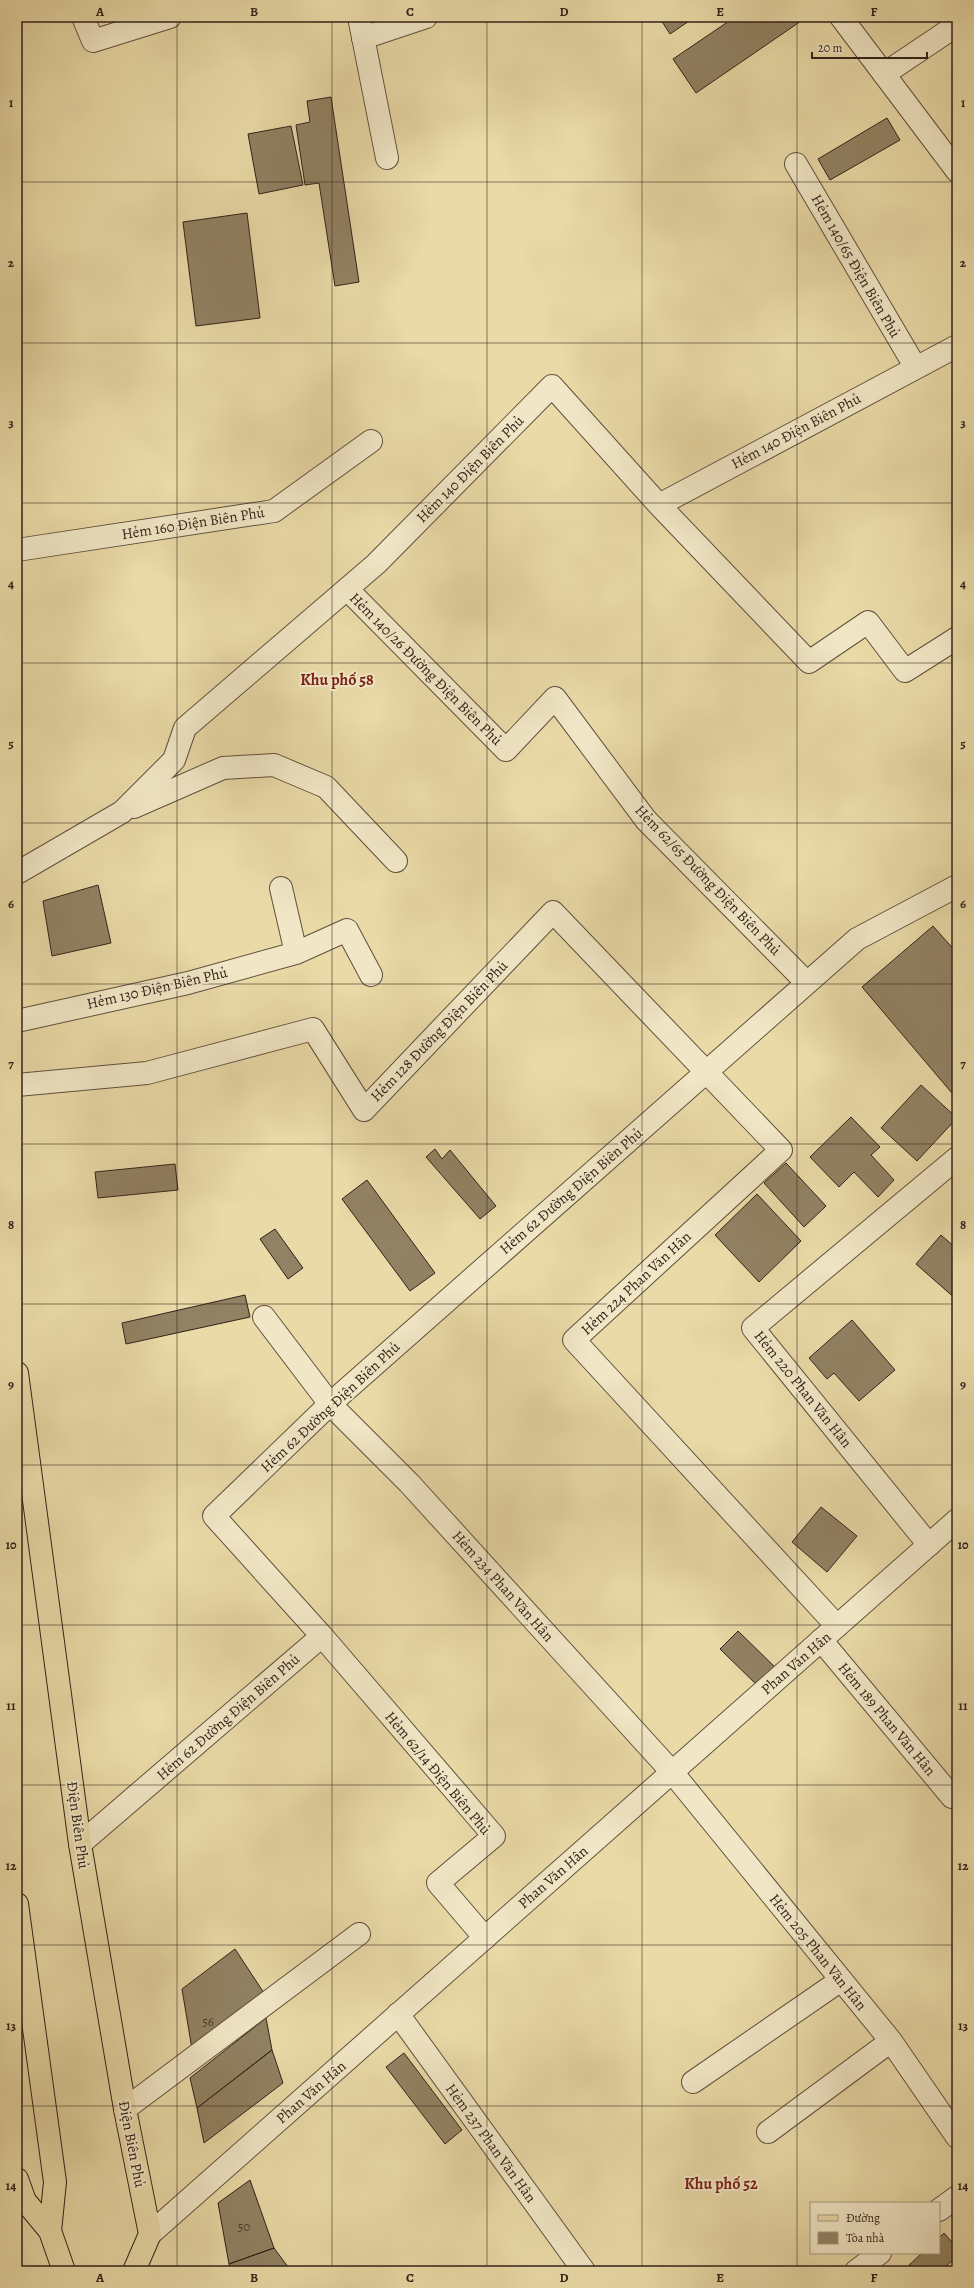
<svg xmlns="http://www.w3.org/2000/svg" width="974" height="2288" font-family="Alegreya,serif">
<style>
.building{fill:#918263;stroke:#32221a}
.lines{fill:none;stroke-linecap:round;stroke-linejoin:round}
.service-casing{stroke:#60503d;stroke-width:24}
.minor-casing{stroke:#60503d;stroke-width:24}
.primary-casing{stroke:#32221a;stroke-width:24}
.trunk-casing{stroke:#32221a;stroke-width:24}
.service{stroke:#f1e7c6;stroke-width:22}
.minor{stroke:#f1e7c6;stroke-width:22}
.primary{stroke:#e9daa7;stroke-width:22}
.trunk{stroke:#e9daa7;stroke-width:22}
.grid{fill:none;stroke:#32221a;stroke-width:1;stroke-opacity:0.55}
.labels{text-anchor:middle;stroke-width:4;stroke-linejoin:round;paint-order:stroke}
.number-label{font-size:13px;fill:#4a3a2c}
.street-label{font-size:15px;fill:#32221a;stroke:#f1e7c6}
.neighbourhood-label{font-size:16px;font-weight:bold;fill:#7a1f14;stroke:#f1e7c6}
.neatline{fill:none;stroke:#32221a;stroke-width:1.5}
.grid-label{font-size:13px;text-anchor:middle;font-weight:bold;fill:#32221a}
</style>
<rect width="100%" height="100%" fill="#e9daa7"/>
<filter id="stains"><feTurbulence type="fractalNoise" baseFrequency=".005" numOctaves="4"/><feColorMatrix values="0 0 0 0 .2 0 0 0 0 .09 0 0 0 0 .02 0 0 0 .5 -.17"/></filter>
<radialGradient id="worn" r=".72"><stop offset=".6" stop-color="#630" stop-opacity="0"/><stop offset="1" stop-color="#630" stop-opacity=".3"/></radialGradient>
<!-- building -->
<path class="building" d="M659,17H695L670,34Z
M735,17H803L804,19L696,93L673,59Z
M331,97L359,282L335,286L319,183L305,185L296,125L310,122L307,101Z
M887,118L900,140L830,180L818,159Z
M291,126L303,185L259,194L248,134Z
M247,213L260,318L196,326L183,222Z
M98,885L111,943L52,956L43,901Z
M933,926L957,953V1099L862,987Z
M921,1085L957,1118L917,1161L881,1128Z
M851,1117L880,1147L871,1155L894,1180L878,1197L854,1172L839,1187L810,1157Z
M435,1149L442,1159L450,1150L496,1206L480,1219L426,1157Z
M786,1163L826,1206L804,1227L764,1183Z
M175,1164L178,1190L98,1198L95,1172Z
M367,1180L435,1273L410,1291L342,1199Z
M757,1194L801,1241L759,1282L715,1235Z
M275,1229L303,1268L288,1279L260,1239Z
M941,1235L957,1249V1300L916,1264Z
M245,1295L250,1317L126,1344L122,1323Z
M852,1320L895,1370L859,1401L834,1373L827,1379L809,1358Z
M821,1507L857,1536L827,1572L792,1542Z
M738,1631L779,1671L761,1689L720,1649Z
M235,1949L264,1993L192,2049L182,1989Z
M266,2018L272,2050L197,2108L190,2078Z
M272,2050L283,2083L204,2143L197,2108Z
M404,2053L462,2130L445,2144L386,2067Z
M250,2180L274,2248L229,2264L218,2203Z
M944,2233L957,2248V2256L941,2271H911L907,2267L922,2253H939V2238Z
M274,2248L291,2271H231L229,2264Z"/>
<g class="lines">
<!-- service casing -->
<g class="service-casing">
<path id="service" d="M363,38L426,17
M884,74L957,25
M796,164L916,368
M659,505L809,662L868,622L905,671L957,638
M17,550L274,511L371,441
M347,589L506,750L555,698L646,820L807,983
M134,807L223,768L274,765L326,787L396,861
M17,873L122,812L174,760L185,728L376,564L552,386L659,505L957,346
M281,888L296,953
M17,1021L188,983L296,953L347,930L371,975
M17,1085L147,1073L313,1029L364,1110L553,912L781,1150L574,1340L837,1626
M264,1317L330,1404L409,1483L672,1772L891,2041L957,2137
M929,1545L753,1328L957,1158
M322,1636L494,1836L438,1883L485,1938
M821,1640L952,1797
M80,1844L322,1636L214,1516L330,1404L857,939L957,886
M398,2014L584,2271
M693,2082L841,1980
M125,2109L359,1934
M768,2132L891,2041
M939,2210L957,2197
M856,2271L880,2253"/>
</g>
<!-- minor casing -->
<g class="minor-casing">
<path id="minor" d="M83,17L93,41L170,17
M359,17L387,158
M841,17L957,171
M150,2234L957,1520"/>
</g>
<!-- primary casing -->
<g class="primary-casing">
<path id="primary" d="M17,1373L80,1844L125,2109L150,2234L134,2271
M17,1904L55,2182L50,2231"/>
</g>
<!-- trunk casing -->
<g class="trunk-casing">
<path id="trunk" d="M17,2179L25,2201L50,2231L64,2271"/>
</g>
<!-- service -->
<use href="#service" class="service"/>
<!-- minor -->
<use href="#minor" class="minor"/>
<!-- primary -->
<use href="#primary" class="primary"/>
<!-- trunk -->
<use href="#trunk" class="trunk"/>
</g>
<!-- grid -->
<path class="grid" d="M177,17V2271M332,17V2271M487,17V2271M642,17V2271M797,17V2271M17,182H957M17,343H957M17,503H957M17,663H957M17,823H957M17,984H957M17,1144H957M17,1304H957M17,1465H957M17,1625H957M17,1785H957M17,1945H957M17,2106H957"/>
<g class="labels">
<!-- number labels -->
<g class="number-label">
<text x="208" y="2026">56</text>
<text x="244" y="2231">50</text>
</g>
<!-- street labels -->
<g class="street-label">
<text transform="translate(856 266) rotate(60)" y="5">Hẻm 140/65 Điện Biên Phủ</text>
<text transform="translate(796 431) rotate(-28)" y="5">Hẻm 140 Điện Biên Phủ</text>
<text transform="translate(470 469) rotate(-45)" y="5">Hẻm 140 Điện Biên Phủ</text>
<text transform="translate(193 523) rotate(-9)" y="5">Hẻm 160 Điện Biên Phủ</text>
<text transform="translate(426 669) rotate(45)" y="5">Hẻm 140/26 Đường Điện Biên Phủ</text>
<text transform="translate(708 880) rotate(46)" y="5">Hẻm 62/65 Đường Điện Biên Phủ</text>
<text transform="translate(157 988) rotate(-13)" y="5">Hẻm 130 Điện Biên Phủ</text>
<text transform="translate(439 1031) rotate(-46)" y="5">Hẻm 128 Đường Điện Biên Phủ</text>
<text transform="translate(571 1191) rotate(-41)" y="5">Hẻm 62 Đường Điện Biên Phủ</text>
<text transform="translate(636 1283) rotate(-43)" y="5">Hẻm 224 Phan Văn Hân</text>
<text transform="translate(803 1389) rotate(51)" y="5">Hẻm 220 Phan Văn Hân</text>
<text transform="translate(330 1407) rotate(-43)" y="5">Hẻm 62 Đường Điện Biên Phủ</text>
<text transform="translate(503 1586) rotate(48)" y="5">Hẻm 234 Phan Văn Hân</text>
<text transform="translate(796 1663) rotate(-41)" y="5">Phan Văn Hân</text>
<text transform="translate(228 1717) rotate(-41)" y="5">Hẻm 62 Đường Điện Biên Phủ</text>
<text transform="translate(887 1719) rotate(50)" y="5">Hẻm 189 Phan Văn Hân</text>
<text transform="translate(438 1773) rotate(50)" y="5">Hẻm 62/14 Điện Biên Phủ</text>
<text transform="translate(78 1825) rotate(82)" y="5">Điện Biên Phủ</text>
<text transform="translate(553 1877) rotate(-41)" y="5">Phan Văn Hân</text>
<text transform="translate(818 1952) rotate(51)" y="5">Hẻm 205 Phan Văn Hân</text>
<text transform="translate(311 2092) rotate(-41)" y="5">Phan Văn Hân</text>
<text transform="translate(491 2143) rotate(54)" y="5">Hẻm 237 Phan Văn Hân</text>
<text transform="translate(132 2144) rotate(79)" y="5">Điện Biên Phủ</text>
</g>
<!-- neighbourhood labels -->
<g class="neighbourhood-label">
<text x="337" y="685">Khu phố 58</text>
<text x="721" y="2189">Khu phố 52</text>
</g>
</g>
<!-- margin -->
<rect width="974" height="2288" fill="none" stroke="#e9daa7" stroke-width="44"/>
<!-- legend -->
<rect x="810" y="2202" width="130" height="52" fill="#f1e7c6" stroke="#a59881"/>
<rect x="818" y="2215" width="20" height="6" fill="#e9daa7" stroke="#a59881"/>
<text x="846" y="2222" font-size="12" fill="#32221a">Đường</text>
<rect x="818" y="2232" width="20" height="12" fill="#918263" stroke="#a59881"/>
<text x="846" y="2242" font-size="12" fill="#32221a">Tòa nhà</text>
<!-- scale -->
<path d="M812 52v6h115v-6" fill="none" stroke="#32221a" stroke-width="2"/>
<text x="818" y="52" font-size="12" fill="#32221a" stroke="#f1e7c6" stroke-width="3" paint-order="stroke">20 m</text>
<rect x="22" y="22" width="930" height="2244" class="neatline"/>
<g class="grid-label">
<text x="100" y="16">A</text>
<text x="254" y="16">B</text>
<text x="410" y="16">C</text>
<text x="564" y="16">D</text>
<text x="720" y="16">E</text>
<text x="874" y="16">F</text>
<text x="11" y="107">1</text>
<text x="963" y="107">1</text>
<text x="11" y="267">2</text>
<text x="963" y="267">2</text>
<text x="11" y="427">3</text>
<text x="963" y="427">3</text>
<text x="11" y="588">4</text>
<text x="963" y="588">4</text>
<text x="11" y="748">5</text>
<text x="963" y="748">5</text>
<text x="11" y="908">6</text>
<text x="963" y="908">6</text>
<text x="11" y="1068">7</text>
<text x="963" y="1068">7</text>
<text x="11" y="1229">8</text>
<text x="963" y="1229">8</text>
<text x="11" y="1389">9</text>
<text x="963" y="1389">9</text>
<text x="11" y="1549">10</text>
<text x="963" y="1549">10</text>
<text x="11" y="1710">11</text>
<text x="963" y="1710">11</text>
<text x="11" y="1870">12</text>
<text x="963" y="1870">12</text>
<text x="11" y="2030">13</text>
<text x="963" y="2030">13</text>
<text x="11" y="2190">14</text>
<text x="963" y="2190">14</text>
<text x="100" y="2282">A</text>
<text x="254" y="2282">B</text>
<text x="410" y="2282">C</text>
<text x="564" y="2282">D</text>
<text x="720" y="2282">E</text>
<text x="874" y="2282">F</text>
</g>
<rect width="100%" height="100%" filter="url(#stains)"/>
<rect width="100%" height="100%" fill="url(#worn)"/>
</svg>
